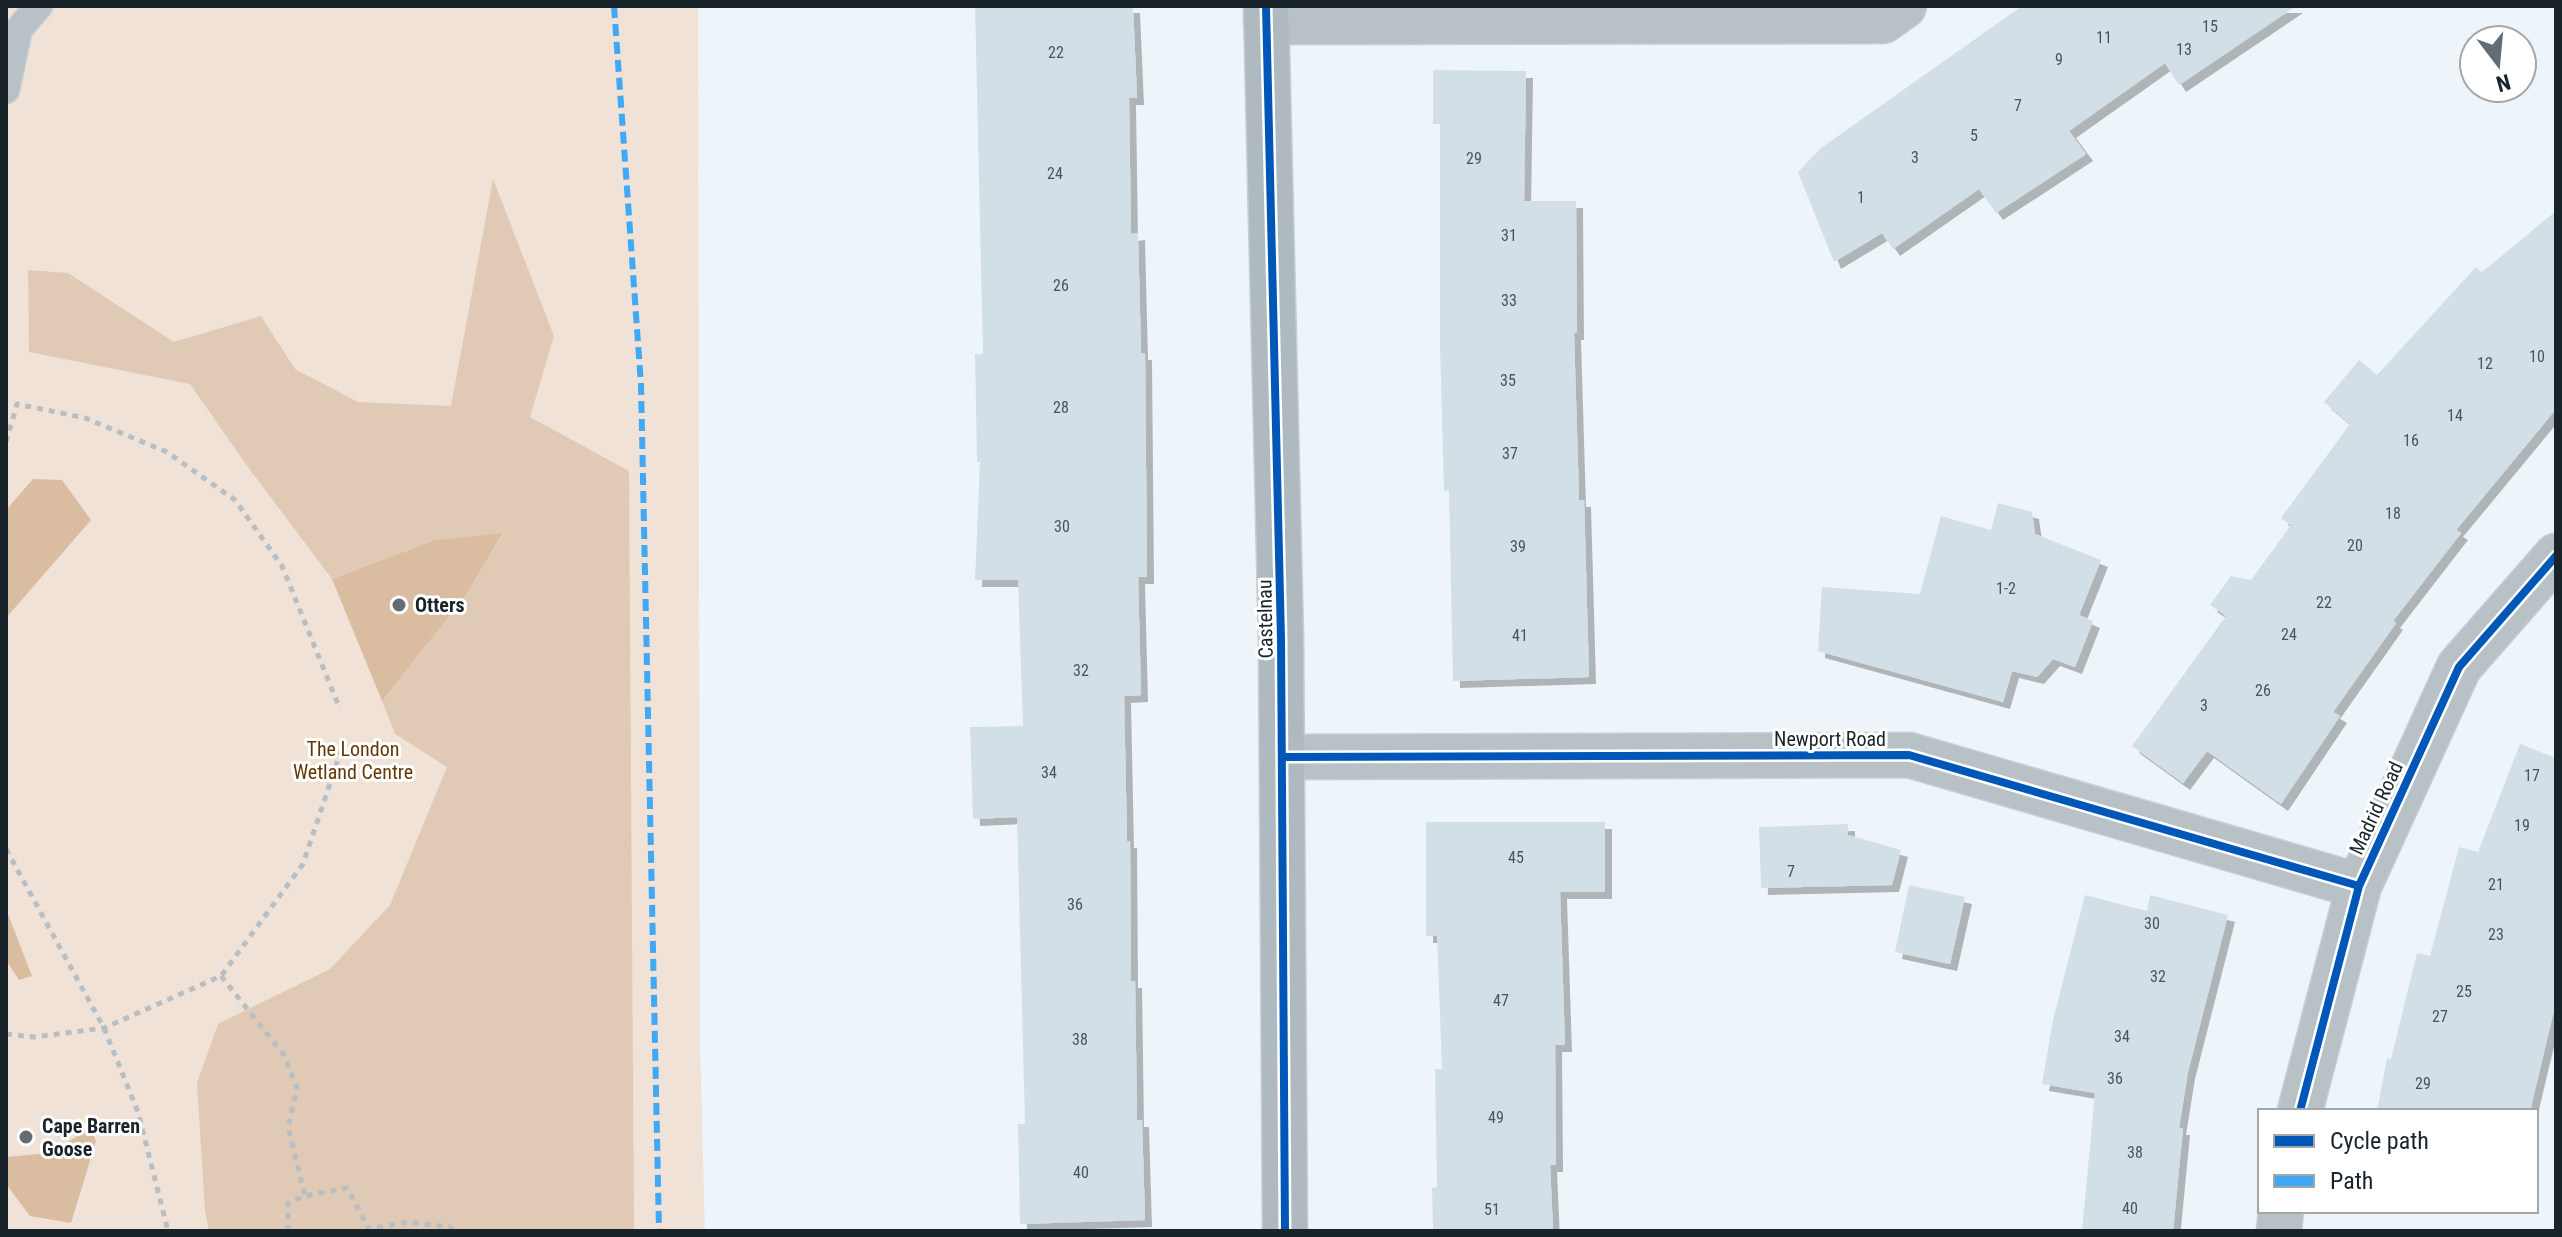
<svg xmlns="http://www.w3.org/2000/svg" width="2562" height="1237" font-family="'Roboto Condensed',sans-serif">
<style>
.green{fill:#f0e2d7}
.forest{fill:#e0cab6}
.water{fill:#dabca1}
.building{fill:#d3dfe7;filter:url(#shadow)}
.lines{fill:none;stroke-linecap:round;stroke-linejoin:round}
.lane-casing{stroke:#c8cfd4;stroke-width:29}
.street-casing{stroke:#c8cfd4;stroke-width:47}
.primary-casing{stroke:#c8cfd4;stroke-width:47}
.path{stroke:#b8bfc4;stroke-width:5;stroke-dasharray:6 6;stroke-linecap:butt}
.lane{stroke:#b8c1c6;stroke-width:26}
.street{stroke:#b8c1c6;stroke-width:44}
.primary{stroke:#afbac0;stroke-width:44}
.quiet{stroke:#3fa9f5;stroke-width:6;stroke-dasharray:12 6;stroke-linecap:butt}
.cycleway-casing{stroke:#fff;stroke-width:13}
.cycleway{stroke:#0057b8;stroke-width:8}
.poi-dot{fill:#636c73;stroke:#fff;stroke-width:3}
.labels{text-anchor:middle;stroke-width:6;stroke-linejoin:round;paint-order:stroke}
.number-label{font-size:16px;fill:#48535a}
.poi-label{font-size:20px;font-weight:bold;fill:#18232a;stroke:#fff;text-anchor:start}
.street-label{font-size:20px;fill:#18232a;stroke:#fff}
.park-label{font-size:20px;fill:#633805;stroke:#fff}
</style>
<defs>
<filter id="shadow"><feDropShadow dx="7" dy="7" stdDeviation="0" flood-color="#0004"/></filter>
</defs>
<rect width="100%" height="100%" fill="#eef5fa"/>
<!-- green -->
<path class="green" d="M6,6H698L700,1045L705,1231H6Z"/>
<!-- forest -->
<path class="forest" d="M493,179L554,336L530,417L629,471L634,1231H209L205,1211L197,1083L218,1024L330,969L390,905L447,767L395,734L382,701L466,595L503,534L435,540L332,579L245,463L190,384L29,352L28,270L68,273L174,342L261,316L295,369L358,402L451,406Z"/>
<!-- water -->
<path class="water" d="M33,479L62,480L91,520L6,618V510Z
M503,533L466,595L382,701L332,579L435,540Z
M6,909L32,976L19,980L6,960Z
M90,1128L96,1141L71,1223L30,1216L6,1184V1157L50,1153Z"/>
<!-- building -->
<path class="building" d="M975,6H1133L1137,98H1129L1131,234L1138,233L1141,353H1145L1147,577H1138L1141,695L1124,696L1127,841H1130L1131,981H1135L1137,1120H1142L1145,1220L1020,1224L1018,1124H1025L1017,817L973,819L970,727L1023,726L1018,580H975L980,462H977L975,354H983Z
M2022,6H2296L2179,85L2165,63L2069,131L2086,154L1996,213L1979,189L1893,249L1882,233L1834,262L1798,172L1821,148Z
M1433,70L1526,71L1524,201H1576L1577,333H1574L1579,500H1584L1589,677L1453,681L1449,490L1444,491L1440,345V124H1433Z
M2556,211V409L2456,530L2461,533L2393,621L2396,623L2333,712L2340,716L2281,804L2207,751L2183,783L2132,746L2226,616L2210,605L2231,576L2251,580L2291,525L2281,518L2350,424L2324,402L2359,360L2377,375L2476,267L2482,272Z
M1998,503L2032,512L2035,534L2101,560L2079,615L2093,621L2075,667L2053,659L2037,677L2012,671L2003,702L1818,651L1822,587L1920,594L1941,516L1991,530Z
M2520,744L2556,758V1002L2530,1111H2377L2387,1058L2391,1059L2417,953L2430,956L2459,847L2478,852Z
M1426,822H1605V892H1560L1565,1045H1555L1556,1165H1550L1553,1231H1433L1432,1188L1437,1187L1435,1069H1442L1437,936H1426Z
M1848,824V835L1901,850L1892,885L1761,888L1759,827Z
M1909,885L1965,897L1950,964L1895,952Z
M2085,895L2147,911L2150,895L2228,915L2188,1072L2179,1128H2183L2173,1231H2082L2095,1093L2042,1084L2053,1020Z"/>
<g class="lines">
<!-- lane casing -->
<g class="lane-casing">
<path id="lane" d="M6,90L19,29L39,6"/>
</g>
<!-- street casing -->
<g class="street-casing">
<path id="street" d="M1266,22L1883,21L1904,6
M1282,757L1909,755L2359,886
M2300,1111L2359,886L2459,667L2556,556
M2279,1231L2281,1211"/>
</g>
<!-- primary casing -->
<g class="primary-casing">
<path id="primary" d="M1266,6L1281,639L1285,1231"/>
</g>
<!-- path -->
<path class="path" d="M6,442L17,404L85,418L167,452L235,500L282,566L340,709
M6,849L104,1028L138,1112L168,1231
M221,976L284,1055L297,1088L288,1127L305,1196
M6,1034L34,1037L104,1028L221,976L303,864L344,742V737
M288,1231V1203L305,1196L347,1188L369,1229L407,1222L450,1227L454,1231"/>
<!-- lane -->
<use href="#lane" class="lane"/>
<!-- street -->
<use href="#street" class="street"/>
<!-- primary -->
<use href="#primary" class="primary"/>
<!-- quiet -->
<path class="quiet" d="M614,6L641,385L659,1231"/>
<!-- cycleway casing -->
<g class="cycleway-casing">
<path id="cycleway" d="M1266,6L1281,639L1285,1231
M1282,757L1909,755L2359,886
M2300,1111L2359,886L2459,667L2556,556"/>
</g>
<!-- cycleway -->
<use href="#cycleway" class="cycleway"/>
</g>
<!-- markers -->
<g class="poi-dot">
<circle cx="399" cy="605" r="8"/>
<circle cx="26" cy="1137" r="8"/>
</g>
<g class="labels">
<!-- number labels -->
<g class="number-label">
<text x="2210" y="32">15</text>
<text x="2104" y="43">11</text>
<text x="2184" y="55">13</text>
<text x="1056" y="58">22</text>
<text x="2059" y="65">9</text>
<text x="2018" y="111">7</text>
<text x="1974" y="141">5</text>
<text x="1915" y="163">3</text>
<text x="1474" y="164">29</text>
<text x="1055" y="179">24</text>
<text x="1861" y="203">1</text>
<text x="1509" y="241">31</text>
<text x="1061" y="291">26</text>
<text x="1509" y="306">33</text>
<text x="2537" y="362">10</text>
<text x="2485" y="369">12</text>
<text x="1508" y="386">35</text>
<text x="1061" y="413">28</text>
<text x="2455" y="421">14</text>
<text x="2411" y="446">16</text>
<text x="1510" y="459">37</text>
<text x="2393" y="519">18</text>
<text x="1062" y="532">30</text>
<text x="2355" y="551">20</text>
<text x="1518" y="552">39</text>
<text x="2006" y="594">1-2</text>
<text x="2324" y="608">22</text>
<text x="2289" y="640">24</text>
<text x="1520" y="641">41</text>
<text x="1081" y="676">32</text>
<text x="2263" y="696">26</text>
<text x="2204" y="711">3</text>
<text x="1049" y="778">34</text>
<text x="2532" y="781">17</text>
<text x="2522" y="831">19</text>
<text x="1516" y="863">45</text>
<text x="1791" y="877">7</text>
<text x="2496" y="890">21</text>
<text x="1075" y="910">36</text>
<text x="2152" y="929">30</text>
<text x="2496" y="940">23</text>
<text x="2158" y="982">32</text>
<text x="2464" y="997">25</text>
<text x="1501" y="1006">47</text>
<text x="2440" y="1022">27</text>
<text x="2122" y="1042">34</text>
<text x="1080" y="1045">38</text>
<text x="2115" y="1084">36</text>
<text x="2423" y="1089">29</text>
<text x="1496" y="1123">49</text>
<text x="2135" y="1158">38</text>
<text x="1081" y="1178">40</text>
<text x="2130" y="1214">40</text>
<text x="1492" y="1215">51</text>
</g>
<!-- poi labels -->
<g class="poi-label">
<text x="415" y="612">Otters</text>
<text x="42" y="1133">Cape Barren<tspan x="42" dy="23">Goose</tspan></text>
</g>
<!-- street labels -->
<g class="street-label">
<text transform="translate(1265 619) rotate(-91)" y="7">Castelnau</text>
<text x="1830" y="746">Newport Road</text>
<text transform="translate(2376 808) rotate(-65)" y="7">Madrid Road</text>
</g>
<!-- park labels -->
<g class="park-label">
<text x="353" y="756">The London<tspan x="353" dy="23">Wetland Centre</tspan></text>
</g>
</g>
<!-- border -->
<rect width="2562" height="1237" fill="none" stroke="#18232a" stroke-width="16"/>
<!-- legend -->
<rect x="2258" y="1109" width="280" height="104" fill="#ffffff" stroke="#a3a7aa" stroke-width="2"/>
<rect x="2274" y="1135" width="40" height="12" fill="#0057b8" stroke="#a3a7aa" stroke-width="2"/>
<text x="2330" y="1149" font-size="24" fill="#18232a">Cycle path</text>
<rect x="2274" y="1175" width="40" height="12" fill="#3fa9f5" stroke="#a3a7aa" stroke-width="2"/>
<text x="2330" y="1189" font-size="24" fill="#18232a">Path</text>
<!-- north arrow -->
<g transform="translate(2498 64) rotate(164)"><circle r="38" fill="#ffffff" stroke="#a3a7aa" stroke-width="2"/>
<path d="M0-6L14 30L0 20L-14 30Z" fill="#636c73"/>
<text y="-12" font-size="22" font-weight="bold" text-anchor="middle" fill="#18232a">N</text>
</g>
</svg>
